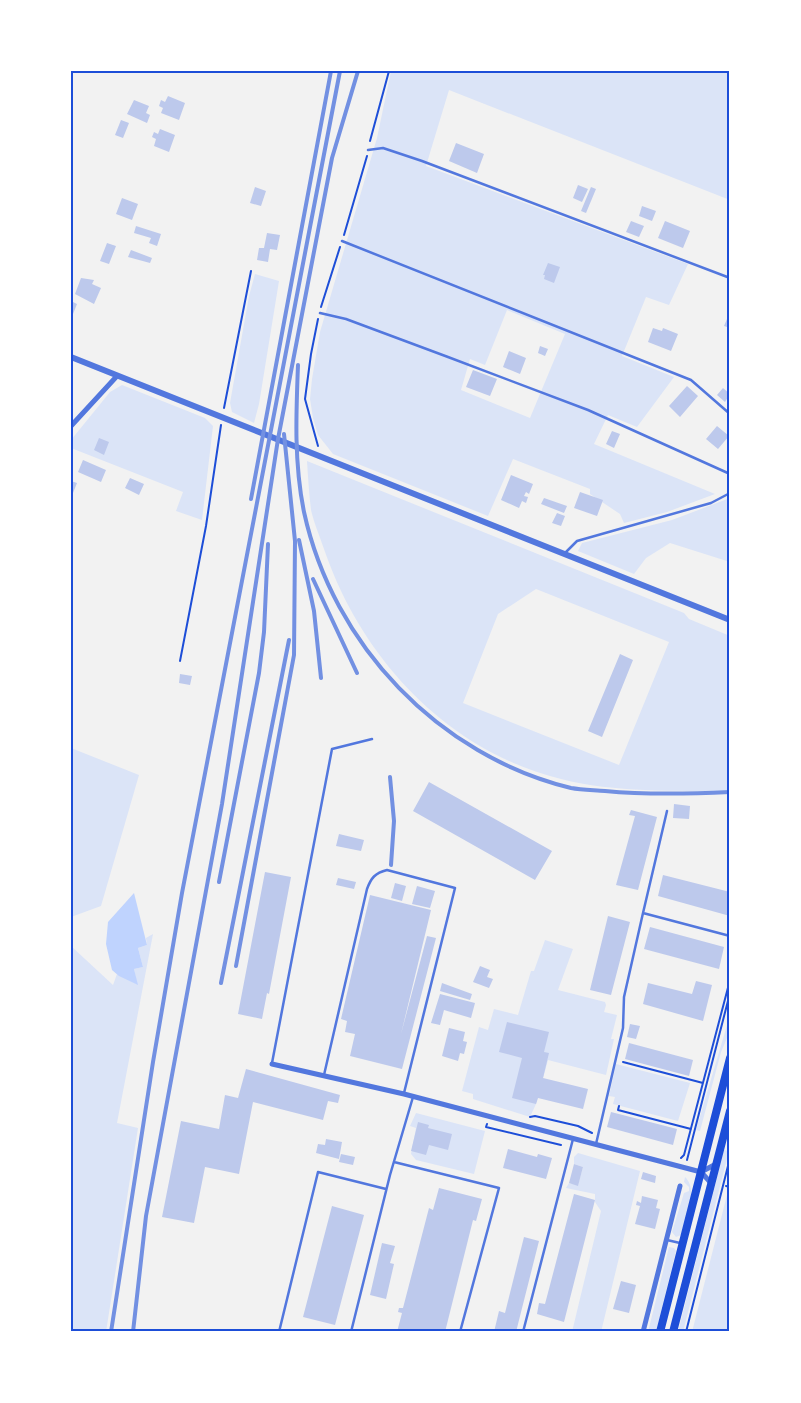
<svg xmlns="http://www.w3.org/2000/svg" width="801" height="1403" font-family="'Noto Sans',sans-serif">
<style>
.green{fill:#dbe4f7;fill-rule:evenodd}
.water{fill:#bfd3fe}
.building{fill:#bdc9ec}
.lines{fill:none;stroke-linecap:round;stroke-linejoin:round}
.path{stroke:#1d4ed8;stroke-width:2}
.service{stroke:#5277de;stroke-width:2.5}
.minor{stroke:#5277de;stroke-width:5}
.tertiary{stroke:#5277de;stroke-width:6}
.primary{stroke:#1d4ed8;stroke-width:8}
.rail{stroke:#7290e2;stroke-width:4}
.neatline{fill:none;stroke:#1d4ed8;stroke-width:2}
</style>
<rect width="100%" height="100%" fill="#f2f2f2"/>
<!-- green -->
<path class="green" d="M391,71H730V200L449,90L426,166L688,264L669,305L646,297L622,356L674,377L637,427L608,415L594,444L715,494L667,512L624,523L620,514L590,494V489L513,459L488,516L333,454L318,435L313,418L310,399L312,379L320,332L377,138ZM507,310L565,334L530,418L461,390L470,359L485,365Z
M255,274L279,281L259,404L254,423L232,412L230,403L249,296Z
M122,385L205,418L213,426L202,520L176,511L183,492L71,448V440L110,392Z
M307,461L684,613L689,619L730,636V792C674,790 615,793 561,779C447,751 361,658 324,549C320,537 314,523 311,510C309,494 308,477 307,461ZM536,589L669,642L619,765L463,703L498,614Z
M730,498V562L670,543L646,558L634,574L578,551L582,543L672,520Z
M71,748L139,775L101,906L71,917Z
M153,934L117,1123L138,1128L106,1332H71V946L113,985L117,974L137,984L134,969L143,967L138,948L147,945L146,938Z
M545,940L573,949L558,990L605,1002L606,1005L604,1012L617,1015L611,1039H614L606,1075L548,1060L536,1104L530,1117L473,1099V1094L462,1091L479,1027L488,1030L494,1009L518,1015L531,971H534Z
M730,1015V1031L721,1052L700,1131L696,1130Z
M616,1064L690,1083L678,1121L613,1104L615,1097L609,1096Z
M416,1113L485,1131L474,1174L416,1160L411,1154L416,1128L410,1126Z
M724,1150L729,1151L683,1332H678Z
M578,1153L640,1171L601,1332H572L601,1211L595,1202V1194L566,1188L569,1183L578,1185L583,1167L574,1164V1157Z
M685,1177C699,1190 685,1218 681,1235L676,1237L672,1232L684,1193L689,1191V1187L684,1182Z
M727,1195H730V1332H692Z
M669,1247L674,1248L676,1251L656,1332H648Z"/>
<!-- water -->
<path class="water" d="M134,893L147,945L138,948L143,967L134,969L138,985L119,976L112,970L106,944L108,922Z"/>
<!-- building -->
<path class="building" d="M168,96L185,103L179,120L161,113L163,108L159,106L161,100L165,102Z
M134,100L149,106L146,113L150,115L147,123L127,114Z
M121,120L129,123L123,138L115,135Z
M160,129L175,135L169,152L154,146L156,139L152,137L154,132L158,134Z
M456,143L484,154L477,173L449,161Z
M578,185L588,189L582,202L573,198Z
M255,187L266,191L261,206L250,203Z
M591,187L596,189L586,213L581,211Z
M122,198L138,204L132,220L116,214Z
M642,206L656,211L652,221L639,216Z
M631,221L644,226L639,237L626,232Z
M665,221L690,231L683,248L658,238Z
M136,226L161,234L157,246L149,243L151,238L134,233Z
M267,233L280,235L277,250L270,249L268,262L257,260L259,248H264Z
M107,243L116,246L109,264L100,261Z
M131,250L152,258L150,263L128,257Z
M548,263L560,267L554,283L544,279L545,275H543Z
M81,278L94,280L92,284L101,288L94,304L75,294Z
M71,301L77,304L73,314H71Z
M727,319L730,320V328L724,326Z
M653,328L662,331L663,328L678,334L671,351L648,342Z
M540,346L548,349L545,356L538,353Z
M509,351L526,358L520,374L503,367Z
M473,370L497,379L490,396L466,387Z
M687,386L698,396L680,417L669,406Z
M723,388L730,394L725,402L717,395Z
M717,426L729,436L718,449L706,439Z
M612,431L620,434L614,448L606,444Z
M99,438L109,442L104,455L94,450Z
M83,460L106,470L101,482L78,472Z
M511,475L533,484L529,494L526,492L524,496L528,497L526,503L522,501L519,508L501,500Z
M130,478L144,484L139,495L125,488Z
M71,481L77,483L71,498Z
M580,492L603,500L597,516L574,508Z
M544,498L567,506L564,513L541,504Z
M557,513L565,516L561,526L552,523Z
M620,654L633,660L602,737L588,731Z
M180,674L192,676L190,685L179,683Z
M429,782L552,851L535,880L413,811Z
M674,804L690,806L689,819L673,818Z
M631,810L657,817L638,890L616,885L635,816L629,815Z
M339,834L364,840L361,851L336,846Z
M265,872L291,877L269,994L267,993L262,1019L238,1014Z
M663,875L730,892V916L658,896Z
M338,878L356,882L354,889L336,885Z
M395,883L406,886L402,901L391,898Z
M417,886L435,891L430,908L412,904Z
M370,895L431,910L401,1034L427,936L436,938L402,1069L350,1056L355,1034L345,1032L347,1021L341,1019Z
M608,916L630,922L611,995L590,990Z
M650,927L724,947L719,969L644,949Z
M480,966L490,970L487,977L493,979L489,988L473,982Z
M696,981L712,985L703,1021L643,1004L648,983L692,994Z
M442,983L472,994L470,1000L440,991Z
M440,994L475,1003L471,1018L444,1010L440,1025L431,1023Z
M507,1022L549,1032L544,1052L549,1053L543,1078L588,1089L583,1109L538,1098L536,1104L512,1098L522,1058L499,1052Z
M630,1024L640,1026L636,1039L627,1037Z
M449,1028L465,1032L463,1041L467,1042L464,1054L460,1053L458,1061L442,1056Z
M629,1043L693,1060L689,1076L625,1059Z
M246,1069L340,1095L338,1103L328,1101L323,1120L253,1102L239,1174L205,1167L194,1223L162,1217L181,1121L219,1129L225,1095L238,1098Z
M611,1112L677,1129L673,1145L607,1127Z
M418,1122L429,1125L428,1128L452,1134L448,1150L429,1145L426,1155L411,1151Z
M326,1139L342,1142L339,1159L316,1153L318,1144L325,1145Z
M508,1149L537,1157L538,1154L552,1158L546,1179L503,1168Z
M341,1154L355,1157L353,1165L339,1162Z
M574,1164L583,1167L578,1186L569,1183Z
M643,1172L656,1176L655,1183L641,1179Z
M439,1188L482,1199L476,1221L473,1220L445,1332H397L402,1313L398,1312L399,1308H403L429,1208L433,1210Z
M574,1194L595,1200L564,1322L537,1314L539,1303L545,1304Z
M642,1196L658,1200L656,1208L660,1209L655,1229L635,1224L640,1206L636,1205L637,1201L641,1203Z
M332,1206L364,1215L335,1325L303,1317Z
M524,1237L539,1241L516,1332H494L499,1311L505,1313Z
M382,1243L395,1246L390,1263L394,1264L386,1299L370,1295Z
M621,1281L636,1285L629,1313L613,1309Z"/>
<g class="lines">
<!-- path -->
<path class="path" d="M370,141L389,71
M344,235L367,156
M321,307L340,247
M224,408L251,271
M318,446L305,399L311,354L318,319
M180,661L206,526L221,425
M623,1062L703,1083
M619,1106L618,1110L691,1129
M530,1117L535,1116L578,1126L592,1133
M487,1124L486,1127L561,1145
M681,1158L684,1155L730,980
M687,1160L730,993
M726,1186L730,1187
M686,1332L730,1158"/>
<!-- service -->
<path class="service" d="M368,150L383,148L422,161L730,278
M342,241L691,380L730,414
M320,313L346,319L448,357L588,410L730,474
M565,553L577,541L711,503L730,493
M643,913L667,811
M272,1063L332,749L372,739
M324,1075L367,889C371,878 375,873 387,870L455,888L404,1093
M596,1144L623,1028L624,997L643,913L730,936
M394,1162L499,1188L460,1332
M667,1240L680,1243
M279,1332L318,1172L386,1189
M351,1332L390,1175L413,1097
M523,1332L573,1139"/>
<!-- minor -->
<path class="minor" d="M71,426L117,376
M272,1064L404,1094L701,1172L711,1183
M701,1172L716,1164
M643,1332L680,1186"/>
<!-- tertiary -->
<path class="tertiary" d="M71,357L730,620"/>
<!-- primary -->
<path class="primary" d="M660,1332L730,1058
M673,1332L730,1111"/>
<!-- rail -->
<path class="rail" d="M298,365C296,415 294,463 304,512C333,645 439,756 571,788C582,790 594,790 605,791C647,795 688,794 730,792
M251,499L331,71
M299,540L314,611L321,678
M313,579L357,673
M390,777L394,821L391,865
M219,882L259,673L264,632L268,544
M236,966L294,655L295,541L284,434
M221,983L289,640
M111,1332L153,1062L182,893L340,71
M133,1332L146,1216L222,804L278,439L332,158L358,71"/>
</g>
<!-- border -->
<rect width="801" height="1403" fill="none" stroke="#ffffff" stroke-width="145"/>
<rect x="72" y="72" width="656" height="1258" class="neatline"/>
</svg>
